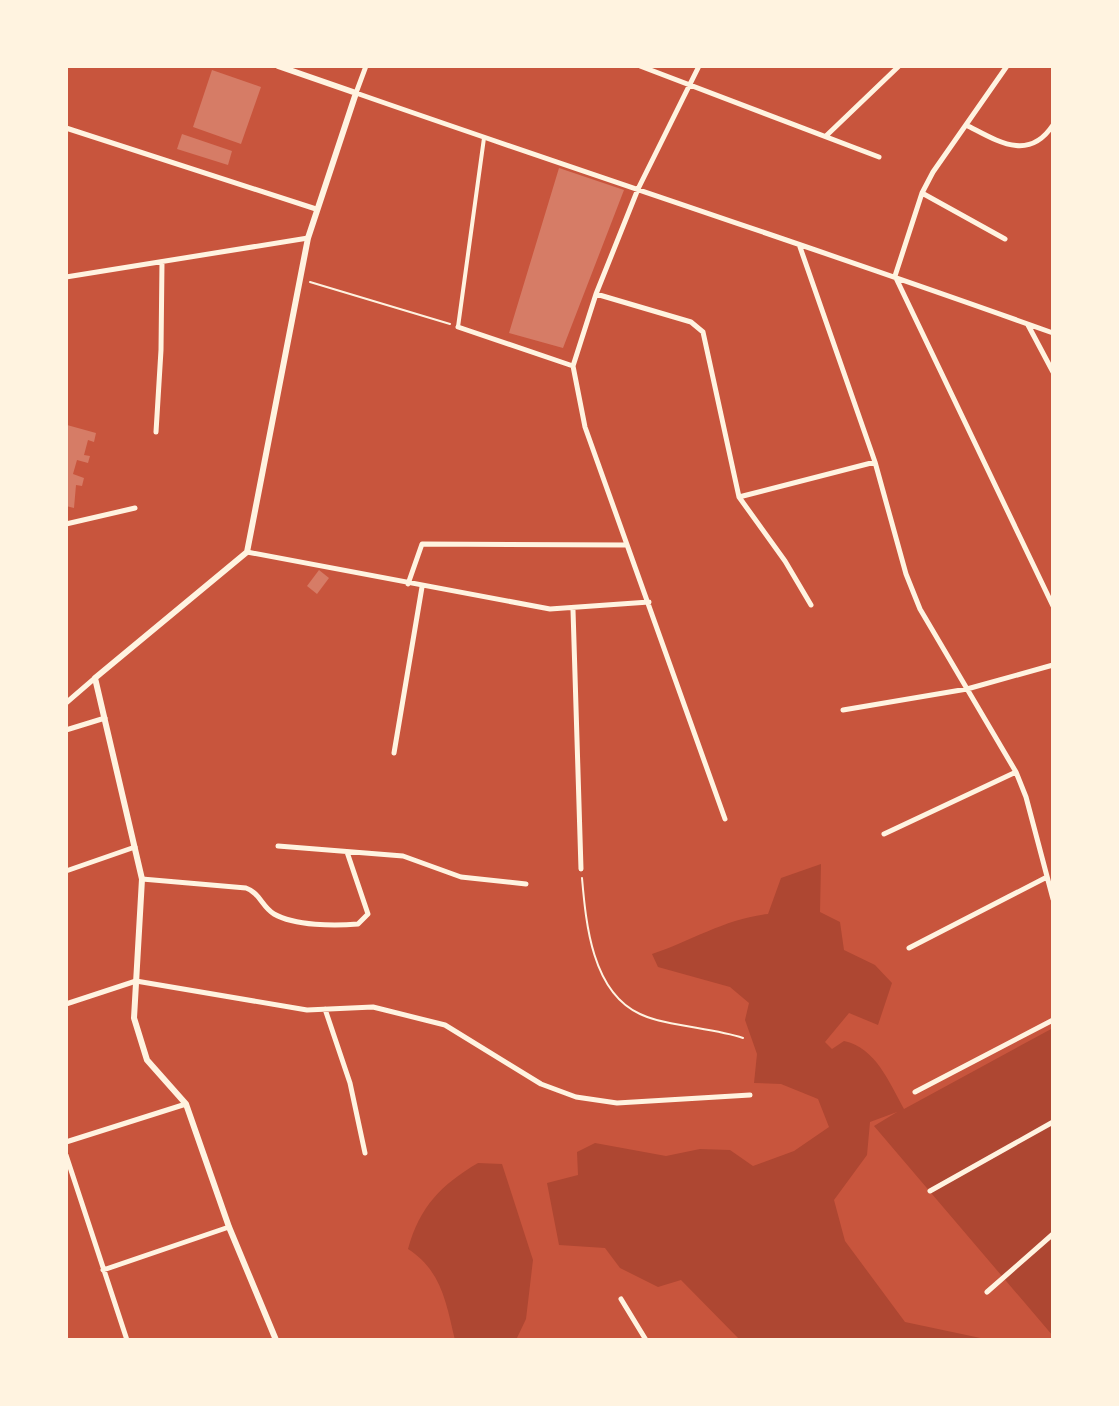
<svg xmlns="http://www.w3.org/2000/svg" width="1119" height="1406" font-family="'Asap Condensed',sans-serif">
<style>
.green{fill:#ae4732}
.building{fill:#d67c66}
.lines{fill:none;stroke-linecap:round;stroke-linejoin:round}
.path{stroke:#fff3e0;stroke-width:2}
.pedestrian{stroke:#fff3e0;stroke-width:4}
.minor{stroke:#fff3e0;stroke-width:5}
.tertiary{stroke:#fff3e0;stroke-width:6}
</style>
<rect width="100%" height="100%" fill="#c8553d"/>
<!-- green -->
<path class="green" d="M821,864L820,912L840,922L844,950L875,965L892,983L878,1025L849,1013L825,1042L832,1049L844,1041C876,1048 889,1082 904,1109L1053,1028V1336L874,1126L897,1112L870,1122L867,1155L834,1200L845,1241L905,1322L990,1340H740L681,1280L658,1287L620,1268L605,1248L559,1245L547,1183L578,1175L577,1152L595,1143L666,1156L700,1149L730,1150L753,1166L794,1151L829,1127L818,1099L781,1084L754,1083L757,1054L745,1020L749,1003L730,987L658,967L652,954C691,941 727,918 768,914L781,878Z
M478,1163L502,1164L533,1260L526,1319L516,1340H455C446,1303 442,1271 408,1249C420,1206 441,1185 478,1163Z"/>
<!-- building -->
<path class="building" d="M212,70L261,87L241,144L193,127Z
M182,134L232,151L228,165L177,149Z
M559,168L624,190L563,348L509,333Z
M67,425L96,433L94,442L88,440L84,455L90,456L88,463L77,460L73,474L84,478L82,486L76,485L74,508L66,506Z
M319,570L329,578L317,594L307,586Z"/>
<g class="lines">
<!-- path -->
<path class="path" d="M310,282L450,324
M582,878C586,924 592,992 640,1014C665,1026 713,1028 743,1038"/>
<!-- pedestrian -->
<path class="pedestrian" d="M458,327L484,138"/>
<!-- minor -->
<path class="minor" d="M366,66L356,93C588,174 822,250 1053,333
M640,66L879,157
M699,66L638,189L596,294L573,366L585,427L725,819
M1007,66L933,172L922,193L895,276L1053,606
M966,125C996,140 1028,163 1053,125
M66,128L316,209
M827,135L899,66
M922,193L1005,239
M800,247L875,462L906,574L920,609L1016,772L1026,797L1053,899
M66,277L308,238
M596,294L691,322L703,332L739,497L785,561L811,605
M1028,325L1053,372
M458,327L573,366
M156,432L161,350L162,262
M739,497L875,462
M66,524L135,508
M247,552L550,609L649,602
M408,584L422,544L626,545
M573,610L581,869
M66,703L95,678
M843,710L967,689L1053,665
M66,730L105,718
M394,753L422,587
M884,834L1016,772
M278,846L403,856L461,877L526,884
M66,871L135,847
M142,879L246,888C260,893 262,907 274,914C295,926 335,926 358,924L368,914L347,852
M909,948L1047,877
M66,1004L136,981L307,1010L373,1007L445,1025L541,1084L576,1097L617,1103L750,1095
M325,1009L350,1083L365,1153
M915,1092L1053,1020
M66,1142L186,1104
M66,1155L127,1340
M930,1191L1053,1122
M103,1270L229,1227
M987,1292L1053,1234
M621,1299L646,1340"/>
<!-- tertiary -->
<path class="tertiary" d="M276,1340L229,1227L186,1104L147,1060L134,1018L142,879L95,678L247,552L308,238L356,93L278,66"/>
</g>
<!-- border -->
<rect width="1119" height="1406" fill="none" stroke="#fff3e0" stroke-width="136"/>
</svg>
